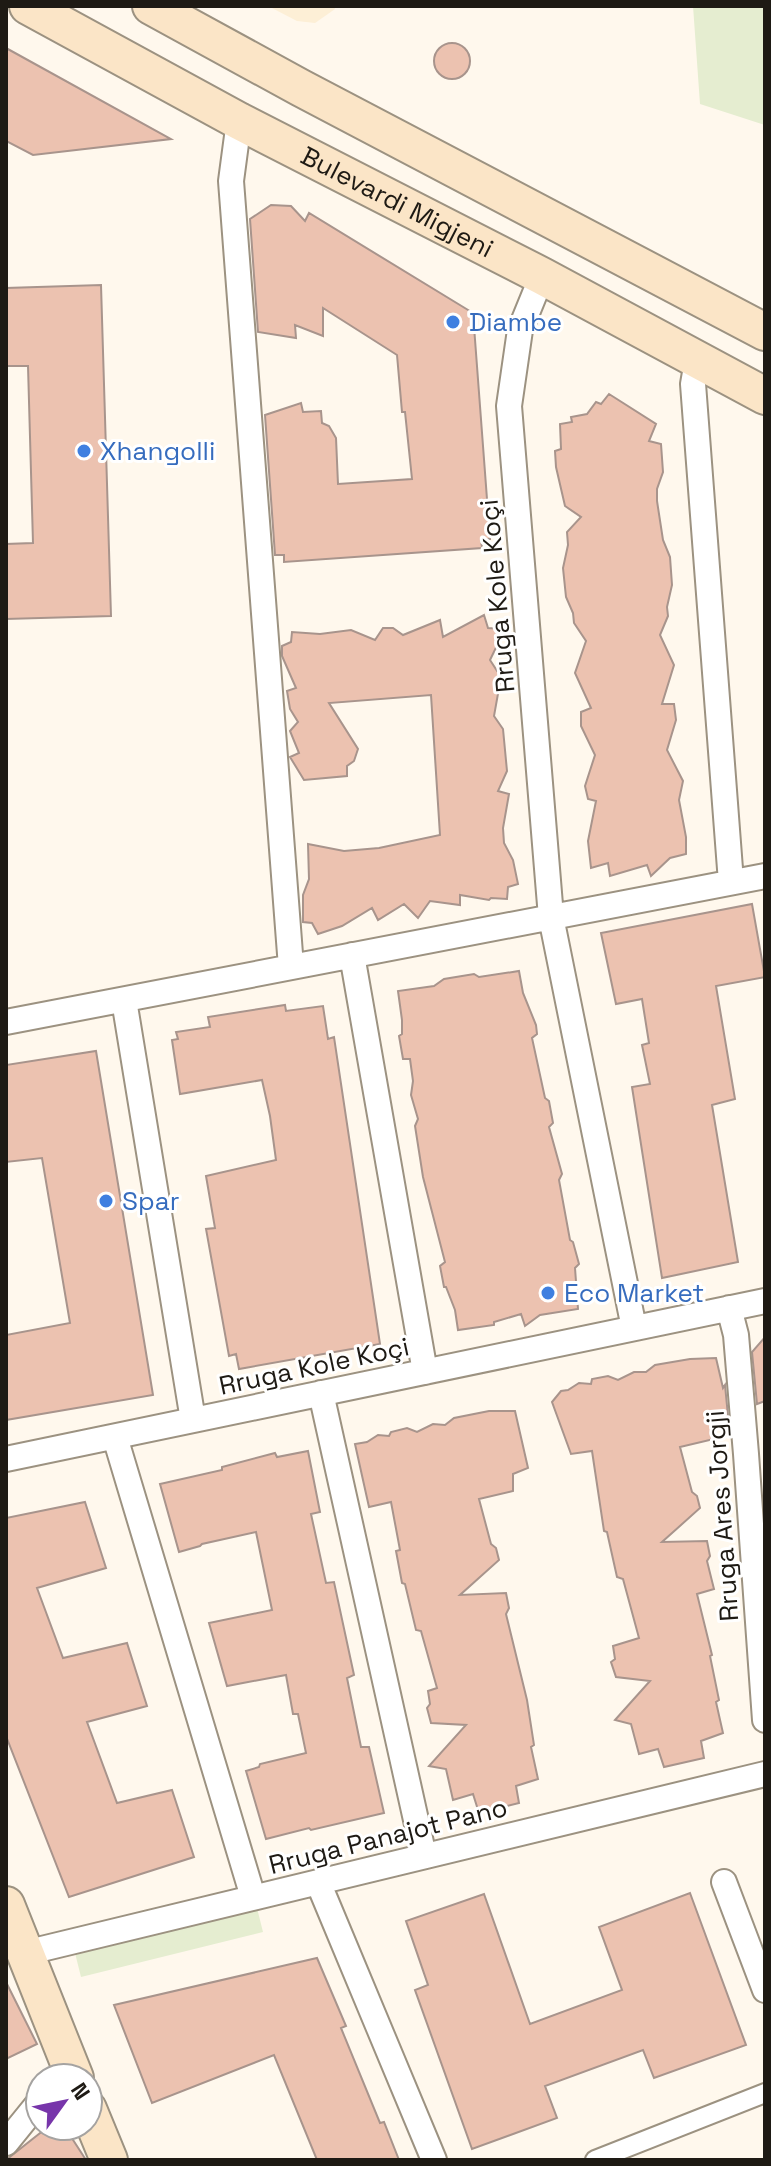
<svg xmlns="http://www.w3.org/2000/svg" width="771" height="2166" font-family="'Space Grotesk',sans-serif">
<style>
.built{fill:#fdefd6}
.green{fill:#e5edd0}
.building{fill:#ecc2b0;stroke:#a8948c;stroke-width:2}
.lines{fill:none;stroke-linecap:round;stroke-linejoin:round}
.pedestrian-casing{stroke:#9c9281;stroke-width:22}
.minor-casing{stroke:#9c9281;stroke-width:28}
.secondary-casing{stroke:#9c9281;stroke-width:40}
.pedestrian{stroke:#fff;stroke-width:18}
.minor{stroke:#fff;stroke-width:24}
.secondary{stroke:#fbe5c7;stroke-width:36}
.shop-dot{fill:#3f7fe0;stroke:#fff;stroke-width:3}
.labels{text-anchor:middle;stroke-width:6;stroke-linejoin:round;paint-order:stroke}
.street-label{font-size:26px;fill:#1e1a14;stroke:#fff}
.shop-label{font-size:26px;fill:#366cbe;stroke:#fff;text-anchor:start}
</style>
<rect width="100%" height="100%" fill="#fff8ed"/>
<!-- built -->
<path class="built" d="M268,6H334L335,9L315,23L297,21Z"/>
<!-- green -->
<path class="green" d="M693,6H765V125L700,104Z
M257,1908L263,1932L81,1977L75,1953Z"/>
<!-- building -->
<path class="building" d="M434 61a18 18 0 1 1 36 0a18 18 0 1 1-36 0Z
M6,48L171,139L33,155L6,141Z
M271,205L291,206L305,221L309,213L473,313L490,539H481L482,548L284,562V555H275L265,415L301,403L303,412L321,411L322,423L329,426L336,438L338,484L412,479L405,412H402L397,355L323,308V336L295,325L296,338L258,332L250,219Z
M101,285L111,616L6,619V544L33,543L28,366H6V288Z
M609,394L656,424L649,441L661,444L663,472L657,489V501L663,540L670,557L672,585L667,607L668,616L660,635L674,665L662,704H674L676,720L667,750L683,781L679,800L686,837V854L670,858L651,876L647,865L610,876L608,863L591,868L588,841L596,801L588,799L585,786L595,755L581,726V712L591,708L575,673L586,641L574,623L573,613L566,597L563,568L568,545L567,532L581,517L565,506L556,467L555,451L561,449L560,424L572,422L571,417L587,414L596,402L601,404Z
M484,615L488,628L505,629L490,660L501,677L494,716L503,729L507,771L498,791L509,794L503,828L504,843L513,860L518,884L508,887L507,899L491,898L489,900L460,895V905L430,901L418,918L404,904L378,920L372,908L342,926L318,934L312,923L303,922V895L309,879L308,844L344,851L379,848L440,835L431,695L329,703L358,749L354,761L347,766V776L304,780L290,757L299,753L290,731L298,722L290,709L287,691L296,688L282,656V646L291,642L292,632L320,634L351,630L375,640L383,628H393L403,635L440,620L443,637Z
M752,904L765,977L716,986L735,1099L712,1105L738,1262L662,1278L632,1087L650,1084L642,1045L649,1043L642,999L616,1004L601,933Z
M519,971L523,993L536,1025L537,1034L532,1038L545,1098L549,1101L553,1123L549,1127L562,1174L559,1180L570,1240L573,1242L579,1264L575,1268L578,1309L540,1315L525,1326L521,1314L494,1322V1325L458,1330L455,1310L446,1287H444L440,1266L445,1262L423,1177L415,1126L418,1119L411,1095L413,1081L410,1059H403L399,1036L402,1034V1020L398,991L434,986L444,979L474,974L479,977Z
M285,1005L286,1011L323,1006L328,1039L334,1037L380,1344L239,1369L236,1354L229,1356L206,1229L215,1228L206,1176L276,1160L270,1116L262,1080L180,1094L172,1040L178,1039L176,1032L210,1027L208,1017Z
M96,1051L153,1395L6,1420V1335L70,1323L42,1158L6,1162V1065Z
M765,1337V1401L757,1404L752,1352Z
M716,1358L723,1388L725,1385L728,1416L714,1422V1439L680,1447L692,1492L697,1496L700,1508L662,1542L707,1541L710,1556L707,1561L714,1589L697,1594L712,1655L710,1656L719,1700L716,1702L723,1733L701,1741L704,1758L664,1767L658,1749L639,1754L631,1724L615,1720L650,1681L616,1677L611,1662L615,1659L613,1646L639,1638L623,1579L617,1577L607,1532L604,1531L592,1451L571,1454L552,1402L561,1391L568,1390L579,1383L591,1384L592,1379L608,1376L618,1380L634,1372H646L655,1365L690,1359Z
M489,1411H515L528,1468L513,1474V1491L479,1499L491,1544L496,1548L499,1560L460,1595L506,1593L509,1608L506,1614L527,1700L534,1745L531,1747L538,1779L516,1786L519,1803L479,1813L473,1794L453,1800L446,1769L429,1766L466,1725L431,1723L427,1708L430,1704L428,1691L437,1688L421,1631L416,1630L405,1584L402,1583L396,1551L400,1550L391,1502L369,1507L355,1444L367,1442L378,1435L389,1436L391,1432L407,1428L417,1432L433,1424L445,1425L454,1418Z
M308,1451L320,1512L311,1514L326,1583L334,1582L354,1675L347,1678L361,1747H369L384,1813L311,1830L309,1828L266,1839L246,1771L259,1767L260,1764L306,1753L298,1714H293L286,1675L227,1686L209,1623L272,1610L256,1532L202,1544L200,1546L179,1552L160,1484L222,1470V1467L275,1453L277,1457Z
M85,1502L106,1568L37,1588L63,1658L127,1643L147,1706L87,1722L117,1803L172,1790L194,1857L69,1897L6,1736V1518Z
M690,1893L746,2045L654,2078L643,2050L545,2086L557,2118L472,2149L415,1990L428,1985L406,1921L484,1894L530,2024L622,1990L599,1927Z
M317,1958L346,2026L341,2028L380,2123L384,2122L399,2160H317L274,2055L152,2103L114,2005Z
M6,1982L37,2044L6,2059Z
M49,2126H64L86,2160H6Z"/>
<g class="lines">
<!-- pedestrian casing -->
<g class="pedestrian-casing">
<path id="pedestrian" d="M595,2160L765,2093"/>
</g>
<!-- minor casing -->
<g class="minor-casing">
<path id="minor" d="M239,121L231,181L291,967
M542,276L520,330L509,406L551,917L634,1328
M697,361L693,384L731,882
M352,955L425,1372
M124,1000L193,1420
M6,1022L765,876
M729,1308L736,1335L746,1454L765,1720
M321,1393L424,1856
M115,1437L253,1897
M6,1459L765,1301
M318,1882L434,2160
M724,1882L765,1990
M25,1953L765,1774
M6,2143L40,2101"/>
</g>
<!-- secondary casing -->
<g class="secondary-casing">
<g id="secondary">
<path id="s1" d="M28,6L239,121L542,276L765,396"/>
<path d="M151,6L301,88L765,332"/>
<path d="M6,1905L75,2078"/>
<path d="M88,2109L109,2160"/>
</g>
</g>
<!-- pedestrian -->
<use href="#pedestrian" class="pedestrian"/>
<!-- minor -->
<use href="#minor" class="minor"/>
<!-- secondary -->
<use href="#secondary" class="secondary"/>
</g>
<!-- markers -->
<g class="shop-dot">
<circle cx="453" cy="322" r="8"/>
<circle cx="84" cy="451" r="8"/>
<circle cx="106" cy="1201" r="8"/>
<circle cx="548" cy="1293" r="8"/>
</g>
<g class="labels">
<!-- street labels -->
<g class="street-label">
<text dy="9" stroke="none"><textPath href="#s1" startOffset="418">Bulevardi Migjeni</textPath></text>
<text transform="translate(497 596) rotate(-95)" y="9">Rruga Kole Koçi</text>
<text transform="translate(314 1366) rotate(-12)" y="9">Rruga Kole Koçi</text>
<text transform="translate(722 1516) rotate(-94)" y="9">Rruga Ares Jorgji</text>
<text transform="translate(388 1836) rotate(-14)" y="9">Rruga Panajot Pano</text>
</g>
<!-- shop labels -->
<g class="shop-label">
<text x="469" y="331">Diambe</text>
<text x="100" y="460">Xhangolli</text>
<text x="122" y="1210">Spar</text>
<text x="564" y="1302">Eco Market</text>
</g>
</g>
<!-- border -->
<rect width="771" height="2166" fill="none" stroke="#1e1a14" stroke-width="16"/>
<!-- north arrow -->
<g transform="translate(64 2102) rotate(57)"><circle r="38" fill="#ffffff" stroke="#a5a3a1" stroke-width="2"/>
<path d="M0-6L14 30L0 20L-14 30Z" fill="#7735aa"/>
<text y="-12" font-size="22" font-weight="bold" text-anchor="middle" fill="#1e1a14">N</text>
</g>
</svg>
